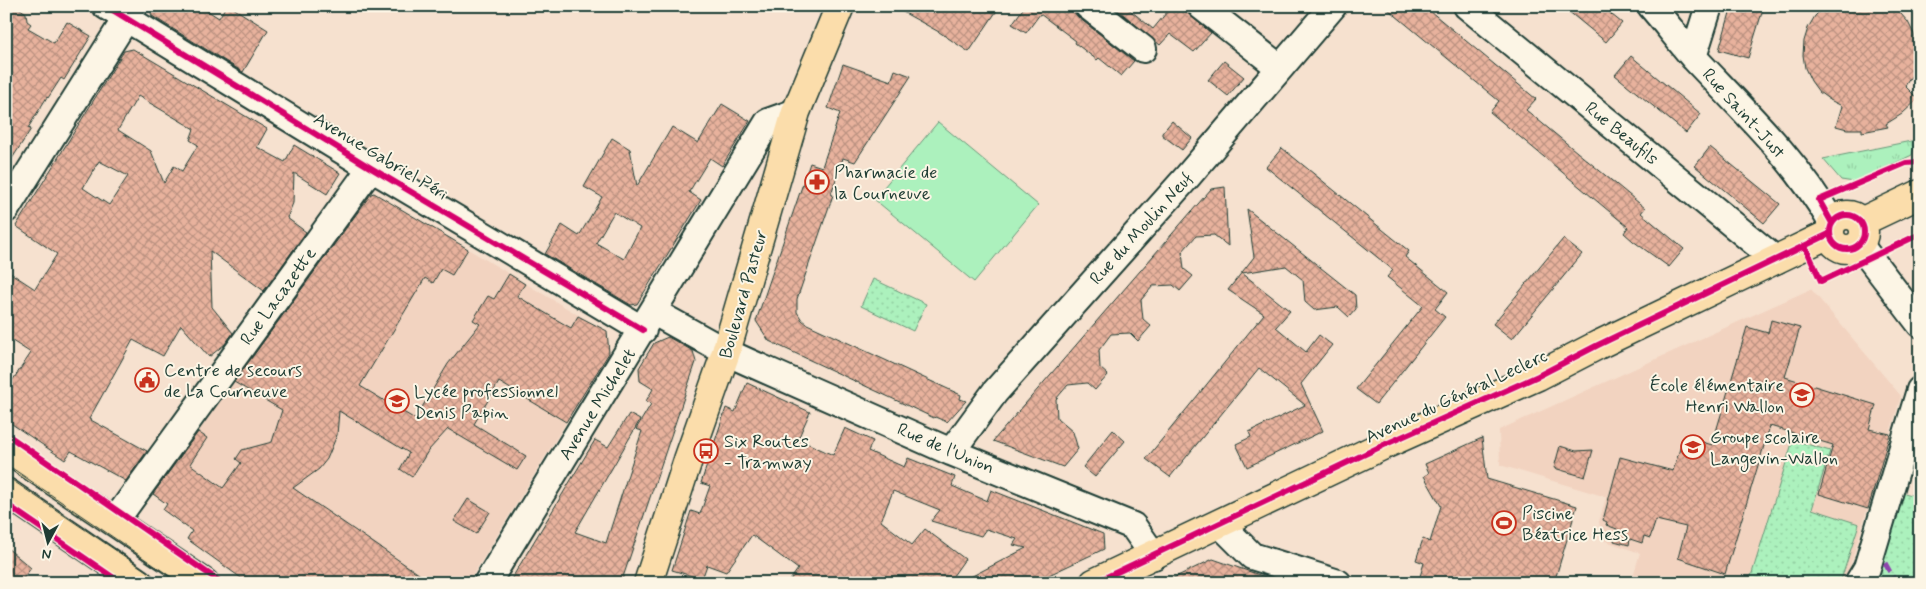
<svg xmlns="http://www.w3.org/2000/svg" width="1926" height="589" font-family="Mynerve,sans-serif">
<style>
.built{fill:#f2d3c0}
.grass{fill:url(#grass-tufts);stroke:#669778}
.park{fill:url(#park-dots);stroke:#669778}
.pitch{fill:#acf1bd;stroke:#669778}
.building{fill:url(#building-cross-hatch);stroke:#1f3d34;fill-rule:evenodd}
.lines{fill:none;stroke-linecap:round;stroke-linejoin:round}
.minor-casing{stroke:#1f3d34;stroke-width:30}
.major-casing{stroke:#1f3d34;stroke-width:31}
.minor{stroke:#fcf5e5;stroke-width:26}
.major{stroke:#fbddab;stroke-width:28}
.tram{stroke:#1f3d34;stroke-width:1}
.quiet{stroke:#8e44ad;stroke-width:5;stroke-dasharray:10 5;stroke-linecap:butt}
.cycleway-casing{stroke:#fcf5e5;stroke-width:9}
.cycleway{stroke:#d6006c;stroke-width:6}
.labels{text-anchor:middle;stroke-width:4;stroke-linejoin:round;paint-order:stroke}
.street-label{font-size:18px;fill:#1f3d34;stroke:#fcf5e5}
.poi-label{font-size:18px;fill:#1f3d34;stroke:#fcf5e5;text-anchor:start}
</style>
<defs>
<pattern id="grass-tufts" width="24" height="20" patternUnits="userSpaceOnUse" patternTransform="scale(1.25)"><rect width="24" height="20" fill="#acf1bd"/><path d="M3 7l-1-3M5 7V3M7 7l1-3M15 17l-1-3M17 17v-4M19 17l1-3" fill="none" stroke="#94d0a3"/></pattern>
<pattern id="park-dots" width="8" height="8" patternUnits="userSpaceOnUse" patternTransform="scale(1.25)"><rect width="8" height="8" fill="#acf1bd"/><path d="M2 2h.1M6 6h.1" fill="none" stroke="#94d0a3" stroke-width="1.8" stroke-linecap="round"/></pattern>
<pattern id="building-cross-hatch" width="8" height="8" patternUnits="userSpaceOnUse" patternTransform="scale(1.25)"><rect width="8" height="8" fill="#e8b29d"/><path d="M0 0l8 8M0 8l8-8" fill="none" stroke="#bb9281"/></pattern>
</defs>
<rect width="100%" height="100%" fill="#f6e1cf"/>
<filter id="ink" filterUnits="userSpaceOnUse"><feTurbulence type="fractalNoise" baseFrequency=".02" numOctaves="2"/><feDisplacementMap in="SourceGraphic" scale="10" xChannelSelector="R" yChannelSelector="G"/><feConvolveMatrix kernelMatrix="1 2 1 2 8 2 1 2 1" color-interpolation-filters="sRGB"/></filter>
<g filter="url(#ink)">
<!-- built -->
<path class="built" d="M374,193L595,325L606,336L610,350L468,583H248L187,539L223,488L177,455L364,195Z
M1811,289L1901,396L1845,583H1631L1640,553L1603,540L1599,522L1606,497L1500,465L1499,430Z"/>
<!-- grass -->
<path class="grass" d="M1916,140L1912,155L1854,182L1841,180L1823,159Z"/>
<!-- park -->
<path class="park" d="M873,279L926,304L913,331L861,306Z
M1793,440L1830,451L1812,509L1859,524L1840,583H1749Z
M1904,493L1920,497V583H1876Z"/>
<!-- pitch -->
<path class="pitch" d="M938,122L1038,205L974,282L874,199Z"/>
<!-- building -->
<path class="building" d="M6,6H16L26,13L27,21L31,24L28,28L54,43L67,22L91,36L64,80L61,78L48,98L47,97L28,128L31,129L6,168Z
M149,6H200L219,18L226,6H230L268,30L243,72L152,16Z
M892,6H1000L969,52L939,32Z
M1025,6H1068L1079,18L1134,61L1121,76L1099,58L1097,60L1075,43L1076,41L1040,14L1026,33L1012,24Z
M1113,6H1125L1153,29L1172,6H1179L1211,33L1194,52L1170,34L1160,45Z
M1384,6H1424L1536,99L1526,110L1645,208L1641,213L1684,249L1669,267L1633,241L1624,233L1628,227L1490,112L1499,101Z
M1562,6H1601L1622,23L1606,42Z
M1732,6H1764L1748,58L1719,50Z
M1825,6H1894L1908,22L1914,34L1917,48L1916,61L1912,75L1905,86L1918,99L1902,114L1886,124L1888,127L1862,132V129H1847L1836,126L1842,106L1830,100L1819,92L1811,81L1805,68L1803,55L1804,41L1808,28L1815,16Z
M133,49L267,129L257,147L285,162L294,145L340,173L327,194L294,173L293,203L287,218L306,232L264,291L210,251L212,307L233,333L225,344L209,357L181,325L163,356L133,340L89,419L147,451L126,481L71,451L65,460L6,420V390L31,353L6,337V270L35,289L57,254L16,226L124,51ZM138,96L194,129L190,140L198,145L182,171L174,166L164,183L151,151L118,130ZM99,161L128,176L109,205L83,188Z
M1631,56L1701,114L1686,133L1615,75Z
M1224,61L1244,77L1228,96L1208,80Z
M843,64L891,81L895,70L911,76L855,162L843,158L831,194L833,195L797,299V312L802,320L807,324L961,395L960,399L966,401L947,422L935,417L934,418L769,341L756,321L810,163L822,167L840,113L828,108Z
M722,104L750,121L722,166L710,158L689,192L701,200L637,304L631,305L545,254L562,225L579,236L602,197L584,187L612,138L630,149L637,186L672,127L698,143ZM614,212L640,228L624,259L596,243Z
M1172,121L1192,138L1182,150L1162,135V133Z
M1710,147L1780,204L1764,223L1695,166Z
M1282,148L1409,251L1405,257L1448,292L1435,309L1445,317L1376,404L1356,389L1423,306L1387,277L1393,270L1266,167Z
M1225,187L1228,246L1214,235L1196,236L1182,252L1184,269L1193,276L1180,291L1173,285L1153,286L1141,300L1143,319L1151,326L1138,341L1130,333L1111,334L1099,350L1100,368L1108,375L1095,390L1087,383L1068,385L1056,399L1057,418L1073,432L1078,449L1063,467L993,441L1211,189Z
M374,193L468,249L452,275L441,269L433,283L425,278L360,386L415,419L448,364L480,324L473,320L488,296L494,299L509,274L525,284L517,296L552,317L571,328L578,316L607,331L609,353L566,422L499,382L474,424L526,456L517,470L448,429L428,451L412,477L400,469L409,453L339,411L337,435L327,459L319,469L293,488L432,583H248L187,539L192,531L163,510L167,504L153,494L198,432L207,438L190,464L223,488L241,463L236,459L242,450L272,442L282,410L234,382L371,194Z
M1247,209L1355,295L1356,309L1349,317L1338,307L1314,310L1305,302L1303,280L1286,266L1242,273L1290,311L1276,327L1306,352L1319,335L1332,345L1301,384L1323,431L1247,467L1236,444L1251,437L1249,432L1305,405L1259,368L1170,477L1146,459L1264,314L1228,290L1254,257Z
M1563,239L1582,254L1512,339L1493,324Z
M1771,320L1800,328L1785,377L1876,405L1869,429L1890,434L1868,509L1819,494L1833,445L1770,426L1725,574L1678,558L1686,527L1656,520L1650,538L1644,536L1642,543L1630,539L1629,545L1614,541L1617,529L1606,525L1607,522L1603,520L1620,457L1673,471L1682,442L1688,444L1690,438L1712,445L1747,327L1768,333Z
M668,337L693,351L696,362L621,583H509L595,440L608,447L629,414L640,420L575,532L606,543L642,431L636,429L651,404L646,401L653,389L640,381L639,368L654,343Z
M747,383L810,412L798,439L833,455L845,428L873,441L868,451L904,467L908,458L955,477L952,486L987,501L991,490L1103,534L1104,549L1032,583H959L1026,548L1013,545L1017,539L986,529L981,536L931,521L940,510L893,491L881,521L912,545L925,529L965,559L948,583H788L798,569L752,535L726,572L707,565L702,579L672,570L691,511L700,514L710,486L701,483L726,408L735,412Z
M1113,430L1125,441L1095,477L1083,467Z
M1482,438L1487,479L1577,506L1554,583H1418L1424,563L1416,560L1423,539L1430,542L1441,506L1424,476L1429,473L1425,464Z
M1560,446L1576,451L1593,450L1585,477L1554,468Z
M468,499L490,512L476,534L454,521Z
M6,547L31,568L20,583H6Z
M1213,559L1274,580V583H1163Z"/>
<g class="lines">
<!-- minor casing -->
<g class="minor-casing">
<path id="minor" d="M106,6L371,168L643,330
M1088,6L1143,49
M1201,6L1280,68
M1467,6L1776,260
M1651,6C1666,23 1680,42 1695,59C1744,111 1797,161 1832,223
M1693,57L1709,6
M6,209L134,6
M1859,244L1920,324
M654,312L726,352L748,362L951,452L1133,526L1154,556
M951,452L995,392L1188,176L1333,6
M115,521L371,168
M1220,524L1252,556L1338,583
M487,583L768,122L796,112
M1858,583L1867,568L1920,390"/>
</g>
<!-- major casing -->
<g class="major-casing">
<path id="major" d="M1830 232a17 17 0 1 1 34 0a17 17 0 1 1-34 0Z
M1861,222L1920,194
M6,449L205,583
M6,492L139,583
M648,583L688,460L726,352L796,112L840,6
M1094,583L1386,444L1538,376L1598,345L1829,234"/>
</g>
<!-- minor -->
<use href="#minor" class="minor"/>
<!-- major -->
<use href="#major" class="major"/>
<!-- tram -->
<path class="tram" d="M6,464L180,583
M6,476L164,583"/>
<!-- quiet -->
<path class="quiet" d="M1885,563L1896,583"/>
<!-- cycleway casing -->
<g class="cycleway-casing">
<path id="cycleway" d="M106,6L371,168L643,330
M1830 232a17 17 0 1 1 34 0a17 17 0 1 1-34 0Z
M1832,223L1819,200L1906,163L1920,162
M1805,246L1821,281L1920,234
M6,434L222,583
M6,504L121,583
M1094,583L1386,444L1538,376L1598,345L1829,234"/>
</g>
<!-- cycleway -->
<use href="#cycleway" class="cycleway"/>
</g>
</g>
<!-- icons -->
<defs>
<g id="pharmacy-ring" transform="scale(1.25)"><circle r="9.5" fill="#fcf5e5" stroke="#c8321e" stroke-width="1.5"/><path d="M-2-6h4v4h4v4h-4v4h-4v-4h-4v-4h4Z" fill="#c8321e"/></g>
<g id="civic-ring" transform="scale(1.25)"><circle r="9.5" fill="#fcf5e5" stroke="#c8321e" stroke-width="1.5"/><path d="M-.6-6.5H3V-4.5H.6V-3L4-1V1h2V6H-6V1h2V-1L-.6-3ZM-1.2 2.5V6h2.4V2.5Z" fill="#c8321e"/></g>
<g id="school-ring" transform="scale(1.25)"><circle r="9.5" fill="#fcf5e5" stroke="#c8321e" stroke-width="1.5"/><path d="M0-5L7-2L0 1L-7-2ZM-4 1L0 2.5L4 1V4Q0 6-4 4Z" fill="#c8321e"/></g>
<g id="bus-ring" transform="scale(1.25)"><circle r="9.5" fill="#fcf5e5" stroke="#c8321e" stroke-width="1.5"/><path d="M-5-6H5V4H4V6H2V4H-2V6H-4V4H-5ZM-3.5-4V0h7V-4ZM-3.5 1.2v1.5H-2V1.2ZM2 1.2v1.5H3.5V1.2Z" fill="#c8321e"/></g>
<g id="stadium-ring" transform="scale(1.25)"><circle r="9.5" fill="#fcf5e5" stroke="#c8321e" stroke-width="1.5"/><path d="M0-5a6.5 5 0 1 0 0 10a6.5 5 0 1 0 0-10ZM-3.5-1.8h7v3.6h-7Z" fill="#c8321e"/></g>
</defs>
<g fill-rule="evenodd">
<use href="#pharmacy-ring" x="817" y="182"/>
<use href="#civic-ring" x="147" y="380"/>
<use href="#school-ring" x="1802" y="395"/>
<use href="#school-ring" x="397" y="401"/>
<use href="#school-ring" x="1693" y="447"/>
<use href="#bus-ring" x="706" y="451"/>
<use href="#stadium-ring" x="1504" y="523"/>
</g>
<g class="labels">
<!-- street labels -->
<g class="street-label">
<text transform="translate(1744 113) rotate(48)" y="6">Rue Saint-Just</text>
<text transform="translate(1622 133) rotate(39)" y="6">Rue Beaufils</text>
<text transform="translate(381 156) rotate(31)" y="6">Avenue Gabriel Péri</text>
<text transform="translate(1141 228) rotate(-48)" y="6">Rue du Moulin Neuf</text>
<text transform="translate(743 294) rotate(-74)" y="6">Boulevard Pasteur</text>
<text transform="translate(278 296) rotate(-54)" y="6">Rue Lacazette</text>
<text transform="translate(1456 396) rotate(-25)" y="6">Avenue du Général Leclerc</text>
<text transform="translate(597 404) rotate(-58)" y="6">Avenue Michelet</text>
<text transform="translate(946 448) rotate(23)" y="6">Rue de l'Union</text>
</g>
<!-- poi labels -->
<g class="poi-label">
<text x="834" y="178">Pharmacie de<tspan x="834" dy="21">la Courneuve</tspan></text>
<text x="164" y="376">Centre de secours<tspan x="164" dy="21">de La Courneuve</tspan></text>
<text x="1784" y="391" text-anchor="end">École élémentaire<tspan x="1784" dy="21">Henri Wallon</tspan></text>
<text x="414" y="397">Lycée professionnel<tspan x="414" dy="21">Denis Papin</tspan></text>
<text x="1710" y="443">Groupe scolaire<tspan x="1710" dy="21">Langevin-Wallon</tspan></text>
<text x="724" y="447">Six Routes<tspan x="724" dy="21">- Tramway</tspan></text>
<text x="1522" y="519">Piscine<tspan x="1522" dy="21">Béatrice Hess</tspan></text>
</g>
</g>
<!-- margin -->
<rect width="1926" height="589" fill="none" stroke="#fcf5e5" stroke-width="25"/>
<rect x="12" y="12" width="1901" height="564" fill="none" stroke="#1f3d34" stroke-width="2" filter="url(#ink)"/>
<!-- north arrow -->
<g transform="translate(48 542) rotate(187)" stroke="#fcf5e5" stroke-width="4" paint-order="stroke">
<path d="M0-4L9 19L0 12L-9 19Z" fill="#1f3d34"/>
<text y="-8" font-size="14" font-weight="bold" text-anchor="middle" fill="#1f3d34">N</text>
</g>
</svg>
